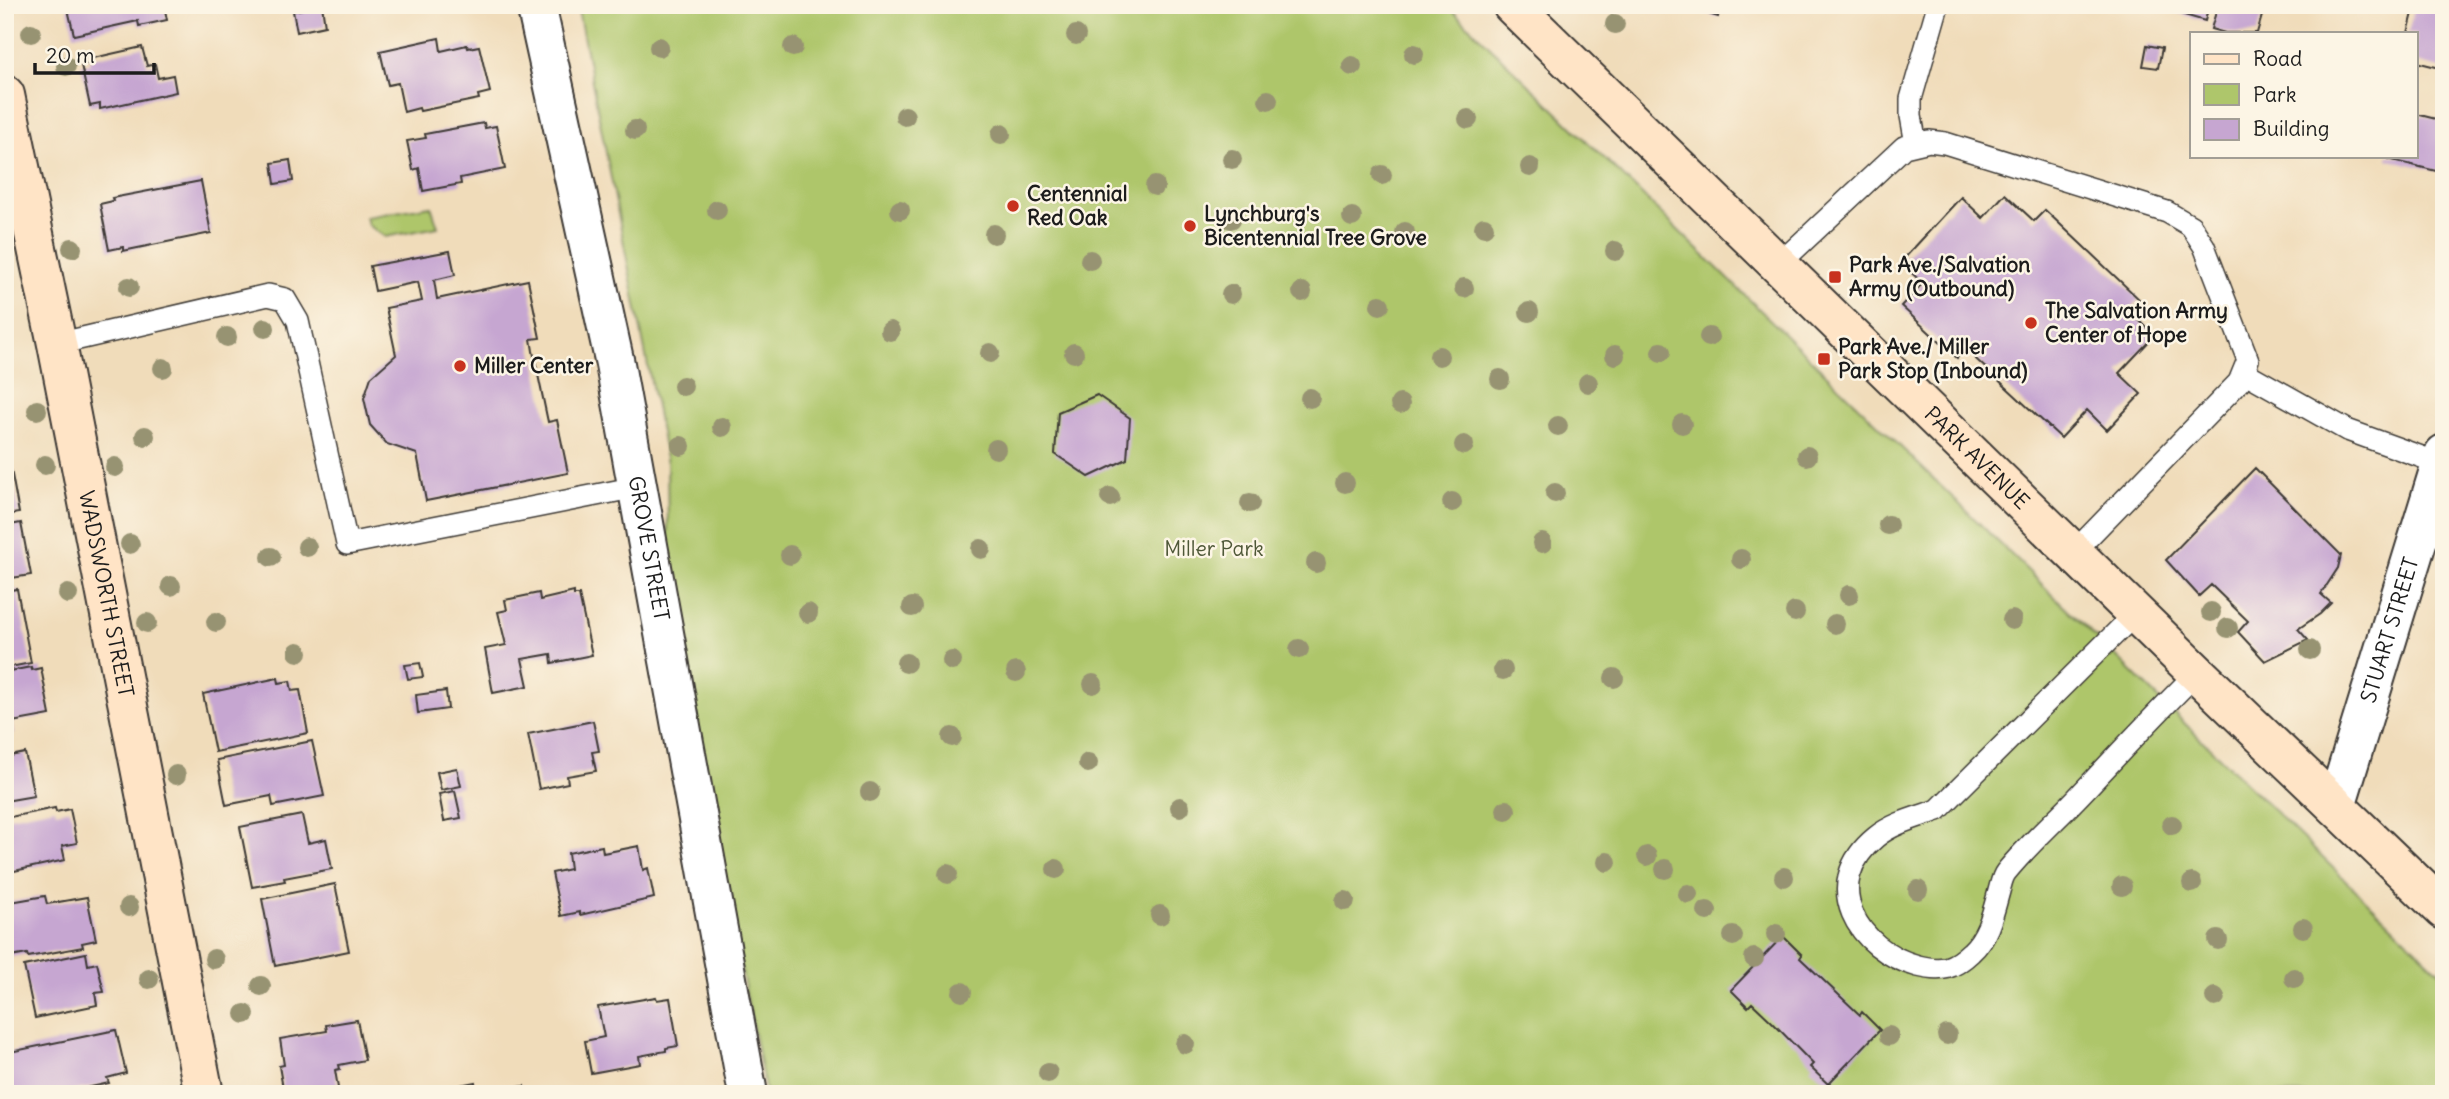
<svg xmlns="http://www.w3.org/2000/svg" width="2449" height="1099" font-family="Delius,sans-serif">
<style>
.green{fill:#aec66b;stroke:#657144;stroke-width:2}
.building{fill:#c6a6d1}
.lines{fill:none;stroke-linecap:round;stroke-linejoin:round}
.lane-casing{stroke:#3c3934;stroke-width:24}
.street-casing{stroke:#3c3934;stroke-width:42}
.secondary-casing{stroke:#3c3934;stroke-width:42}
.lane{stroke:#fff;stroke-width:21}
.street{stroke:#fff;stroke-width:38}
.secondary{stroke:#ffe4c6;stroke-width:38}
.tree{fill:#979372}
.poi-dot{fill:#c8321e;stroke:#fcf5e5;stroke-width:2.5}
.labels{text-anchor:middle;stroke-width:5;stroke-linejoin:round;paint-order:stroke}
.poi-label{font-size:21px;font-weight:bold;fill:#1c1c1c;stroke:#fcf5e5;text-anchor:start}
.street-label{font-size:21px;fill:#1c1c1c;stroke:#fcf5e5}
.park-label{font-size:21px;fill:#4f5838;stroke:#fcf5e5}
</style>
<rect width="100%" height="100%" fill="#fcf5e5"/>
<filter id="ink" filterUnits="userSpaceOnUse"><feTurbulence type="fractalNoise" baseFrequency=".0143" numOctaves="2"/><feDisplacementMap in="SourceGraphic" scale="14" xChannelSelector="R" yChannelSelector="G"/><feConvolveMatrix kernelMatrix="1 2 1 2 8 2 1 2 1" color-interpolation-filters="sRGB"/></filter>
<filter id="wash" filterUnits="userSpaceOnUse"><feTurbulence type="fractalNoise" baseFrequency=".00686" numOctaves="4" result="noise"/><feDisplacementMap in="SourceGraphic" scale="28" xChannelSelector="R" yChannelSelector="G"/><feGaussianBlur stdDeviation="1.57" result="paint"/><feColorMatrix in="noise" values="0 0 0 0 0 0 0 0 0 0 0 0 0 0 0 0 0 1.4 0 .05"/><feComposite in="paint" operator="in"/></filter>
<g filter="url(#wash)">
<rect width="100%" height="100%" fill="#f0dcba"/>
<!-- green -->
<path class="green" d="M577,5H1447L2444,976V1094H766L669,604L667,463Z
M431,206L438,227L385,237L368,225L366,217Z"/>
<g id="blocks">
<!-- building -->
<path class="building" d="M67,5H164L167,20L139,26L138,21L74,35Z
M322,5L325,26L297,32L293,11Z
M1679,5H1732L1731,11L1720,8L1718,17Z
M2176,5H2209L2205,21L2174,12Z
M2218,5H2265L2257,33H2225L2211,29Z
M2415,5H2444V69L2416,62V33H2408Z
M439,38L441,51L467,45L468,48L479,46L490,92L478,95L479,99L420,111L419,108L404,112L398,83L388,85L380,51Z
M2147,45L2162,48L2158,68L2143,66Z
M142,47L147,66L155,64L158,78L173,75L176,92L100,109V104L90,106L81,65L90,63L89,59Z
M2416,114L2444,121V173L2388,159V156H2416Z
M484,123L485,128L496,126L505,169L460,178L461,184L423,191L419,168L413,170L407,141L426,138L425,134Z
M290,160L293,181L275,184L272,163Z
M201,181L211,233L123,251V247L109,250L100,204L113,201L112,198Z
M2005,194L2034,221L2045,210L2139,299L2129,311L2155,335L2119,373L2141,394L2107,430L2087,410L2061,438L1965,349L1957,358L1901,306L1923,283L1900,263L1961,197L1983,218Z
M450,251L455,275L434,280L437,299L528,280L540,338L531,339L533,351L548,422L557,420L568,473L426,501L417,454L387,444L370,425L364,398L371,377L396,355L386,308L422,301L418,282L375,291L370,266Z
M1097,395L1130,418L1127,459L1089,477L1055,454L1058,412Z
M5,453H8L19,513L5,515Z
M2255,468L2341,555L2338,568L2321,594L2331,603L2320,614L2298,629L2308,640L2265,661L2238,632L2248,621L2211,585L2199,596L2166,560Z
M21,523L31,575L5,579V526Z
M17,589L31,663L5,668V591Z
M574,592V595H579L592,655L552,663L551,654L522,659L528,686L493,693L485,649L506,645L498,612L507,610L505,600L539,593L540,600Z
M420,663L423,677L408,679L405,665Z
M31,667L32,670L41,668L50,715L12,722L14,734L5,736V672Z
M278,678L279,683L290,681L292,691L300,690L308,733L215,752L203,694Z
M446,691L448,709L418,713L416,695Z
M593,721L599,751L592,752L596,771L567,776L568,783L539,789L528,734Z
M312,741L324,796L273,806L271,796L226,805L217,760Z
M25,753L34,796L5,801V757Z
M457,768L461,786L441,790L437,772Z
M455,791L461,818L444,821L439,794Z
M55,808L56,812L70,809L77,843L62,846L65,860L5,873V818Z
M302,815L308,843L326,839L332,869L284,878L285,881L252,887L240,827Z
M602,846L603,853L639,846L643,870L648,868L654,898L580,915V912L561,916L552,873L570,869L568,853Z
M335,884L349,951L275,966L262,899Z
M45,896L47,904L87,897L96,940L82,943L83,947L28,957L27,954L6,958L5,903Z
M1783,936L1802,955L1800,958L1860,1015L1862,1012L1880,1030L1828,1084L1810,1067L1813,1064L1772,1022L1752,1003L1748,1007L1731,990Z
M86,953L88,965L97,963L104,992L95,993L97,1005L35,1018L24,966Z
M656,997L657,1000L670,998L678,1046L666,1048V1051L639,1056L640,1064L591,1073L585,1041L604,1037L598,1007Z
M357,1020L365,1060L339,1065L340,1069L335,1070L339,1094H284L279,1066L284,1065L280,1039L327,1031L326,1025Z
M116,1030L126,1073L107,1078L109,1083L59,1094H12L5,1066V1053Z
M475,1082L477,1094H451L450,1087Z
M524,1086L526,1094H497L496,1091Z"/>
</g>
</g>
<g filter="url(#ink)">
<use href="#blocks" fill-opacity="0" stroke="#3c3934" stroke-width="2"/>
<g class="lines">
<!-- lane casing -->
<g class="lane-casing">
<path id="lane" d="M1916,144L1911,116V99L1938,5
M1778,265L1904,147L1929,141L1945,143L2167,212L2191,226L2204,246L2248,360L2239,382L2073,553
M57,344L268,295L285,299L298,321L347,544L637,487
M2244,372L2347,430L2441,464
M2136,613L1938,810C1918,817 1893,823 1876,837C1818,884 1857,950 1918,966C1942,972 1953,969 1971,952C1988,937 1993,913 1999,891C2001,884 2002,877 2006,872C2027,846 2053,823 2076,799C2116,757 2155,714 2197,673"/>
</g>
<!-- street casing -->
<g class="street-casing">
<g id="street">
<path id="s1" d="M536,5L615,364L748,1094"/>
<path id="s2" d="M2336,806L2444,454"/>
</g>
</g>
<!-- secondary casing -->
<g class="secondary-casing">
<g id="secondary">
<path id="s3" d="M1512,5L2197,673L2444,910"/>
<path id="s4" d="M5,95L57,344L204,1094"/>
</g>
</g>
<!-- lane -->
<use href="#lane" class="lane"/>
<!-- street -->
<use href="#street" class="street"/>
<!-- secondary -->
<use href="#secondary" class="secondary"/>
</g>
<!-- trees -->
<g class="tree">
<circle cx="1615" cy="24" r="10"/>
<circle cx="31" cy="33" r="10"/>
<circle cx="1076" cy="35" r="10"/>
<circle cx="659" cy="47" r="10"/>
<circle cx="793" cy="47" r="10"/>
<circle cx="1414" cy="54" r="10"/>
<circle cx="66" cy="66" r="10"/>
<circle cx="1352" cy="66" r="10"/>
<circle cx="1268" cy="100" r="10"/>
<circle cx="905" cy="116" r="10"/>
<circle cx="1468" cy="119" r="10"/>
<circle cx="635" cy="130" r="10"/>
<circle cx="1001" cy="134" r="10"/>
<circle cx="1232" cy="159" r="10"/>
<circle cx="1530" cy="167" r="10"/>
<circle cx="1382" cy="175" r="10"/>
<circle cx="1155" cy="186" r="10"/>
<circle cx="717" cy="210" r="10"/>
<circle cx="900" cy="210" r="10"/>
<circle cx="1352" cy="217" r="10"/>
<circle cx="1231" cy="219" r="10"/>
<circle cx="1484" cy="227" r="10"/>
<circle cx="1405" cy="232" r="10"/>
<circle cx="994" cy="234" r="10"/>
<circle cx="72" cy="248" r="10"/>
<circle cx="1615" cy="251" r="10"/>
<circle cx="1090" cy="260" r="10"/>
<circle cx="129" cy="287" r="10"/>
<circle cx="1464" cy="288" r="10"/>
<circle cx="1302" cy="292" r="10"/>
<circle cx="1231" cy="294" r="10"/>
<circle cx="1380" cy="305" r="10"/>
<circle cx="1529" cy="312" r="10"/>
<circle cx="265" cy="328" r="10"/>
<circle cx="890" cy="331" r="10"/>
<circle cx="227" cy="337" r="10"/>
<circle cx="1709" cy="337" r="10"/>
<circle cx="1661" cy="352" r="10"/>
<circle cx="990" cy="353" r="10"/>
<circle cx="1074" cy="353" r="10"/>
<circle cx="1615" cy="355" r="10"/>
<circle cx="1439" cy="356" r="10"/>
<circle cx="163" cy="368" r="10"/>
<circle cx="1500" cy="379" r="10"/>
<circle cx="1588" cy="383" r="10"/>
<circle cx="683" cy="386" r="10"/>
<circle cx="1310" cy="398" r="10"/>
<circle cx="1400" cy="404" r="10"/>
<circle cx="37" cy="410" r="10"/>
<circle cx="1682" cy="424" r="10"/>
<circle cx="1558" cy="426" r="10"/>
<circle cx="722" cy="427" r="10"/>
<circle cx="145" cy="436" r="10"/>
<circle cx="1464" cy="445" r="10"/>
<circle cx="681" cy="446" r="10"/>
<circle cx="996" cy="449" r="10"/>
<circle cx="1807" cy="456" r="10"/>
<circle cx="45" cy="465" r="10"/>
<circle cx="115" cy="467" r="10"/>
<circle cx="1345" cy="483" r="10"/>
<circle cx="1555" cy="493" r="10"/>
<circle cx="1110" cy="497" r="10"/>
<circle cx="1452" cy="502" r="10"/>
<circle cx="1250" cy="503" r="10"/>
<circle cx="1888" cy="525" r="10"/>
<circle cx="1542" cy="543" r="10"/>
<circle cx="130" cy="544" r="10"/>
<circle cx="307" cy="547" r="10"/>
<circle cx="981" cy="549" r="10"/>
<circle cx="790" cy="555" r="10"/>
<circle cx="271" cy="557" r="10"/>
<circle cx="1741" cy="559" r="10"/>
<circle cx="1316" cy="563" r="10"/>
<circle cx="171" cy="586" r="10"/>
<circle cx="68" cy="594" r="10"/>
<circle cx="1849" cy="595" r="10"/>
<circle cx="912" cy="607" r="10"/>
<circle cx="1795" cy="612" r="10"/>
<circle cx="2211" cy="612" r="10"/>
<circle cx="808" cy="613" r="10"/>
<circle cx="2012" cy="620" r="10"/>
<circle cx="216" cy="622" r="10"/>
<circle cx="147" cy="623" r="10"/>
<circle cx="1835" cy="624" r="10"/>
<circle cx="2228" cy="628" r="10"/>
<circle cx="1299" cy="649" r="10"/>
<circle cx="2310" cy="650" r="10"/>
<circle cx="298" cy="652" r="10"/>
<circle cx="952" cy="661" r="10"/>
<circle cx="906" cy="663" r="10"/>
<circle cx="1503" cy="670" r="10"/>
<circle cx="1016" cy="672" r="10"/>
<circle cx="1614" cy="678" r="10"/>
<circle cx="1093" cy="684" r="10"/>
<circle cx="952" cy="737" r="10"/>
<circle cx="1088" cy="763" r="10"/>
<circle cx="176" cy="775" r="10"/>
<circle cx="870" cy="792" r="10"/>
<circle cx="1180" cy="807" r="10"/>
<circle cx="1506" cy="810" r="10"/>
<circle cx="2172" cy="825" r="10"/>
<circle cx="1647" cy="856" r="10"/>
<circle cx="1607" cy="862" r="10"/>
<circle cx="1056" cy="869" r="10"/>
<circle cx="1665" cy="869" r="10"/>
<circle cx="948" cy="874" r="10"/>
<circle cx="1784" cy="877" r="10"/>
<circle cx="2192" cy="883" r="10"/>
<circle cx="2122" cy="886" r="10"/>
<circle cx="1918" cy="890" r="10"/>
<circle cx="1688" cy="894" r="10"/>
<circle cx="1345" cy="901" r="10"/>
<circle cx="129" cy="907" r="10"/>
<circle cx="1707" cy="911" r="10"/>
<circle cx="1160" cy="915" r="10"/>
<circle cx="2303" cy="928" r="10"/>
<circle cx="1776" cy="934" r="10"/>
<circle cx="1733" cy="936" r="10"/>
<circle cx="2218" cy="940" r="10"/>
<circle cx="1754" cy="958" r="10"/>
<circle cx="214" cy="959" r="10"/>
<circle cx="2294" cy="978" r="10"/>
<circle cx="149" cy="979" r="10"/>
<circle cx="261" cy="986" r="10"/>
<circle cx="962" cy="992" r="10"/>
<circle cx="2215" cy="997" r="10"/>
<circle cx="245" cy="1014" r="10"/>
<circle cx="1947" cy="1035" r="10"/>
<circle cx="1889" cy="1036" r="10"/>
<circle cx="1185" cy="1044" r="10"/>
<circle cx="1048" cy="1073" r="10"/>
</g>
</g>
<!-- markers -->
<g class="poi-dot">
<circle cx="1013" cy="206" r="7"/>
<circle cx="1190" cy="226" r="7"/>
<rect x="1828" y="270" width="14" height="14" rx="3.5"/>
<circle cx="2031" cy="323" r="7"/>
<rect x="1817" y="352" width="14" height="14" rx="3.5"/>
<circle cx="460" cy="366" r="7"/>
</g>
<g class="labels">
<!-- poi labels -->
<g class="poi-label">
<text x="1027" y="201">Centennial<tspan x="1027" dy="24">Red Oak</tspan></text>
<text x="1204" y="221">Lynchburg's<tspan x="1204" dy="24">Bicentennial Tree Grove</tspan></text>
<text x="1849" y="272">Park Ave./Salvation<tspan x="1849" dy="24">Army (Outbound)</tspan></text>
<text x="2045" y="318">The Salvation Army<tspan x="2045" dy="24">Center of Hope</tspan></text>
<text x="1838" y="354">Park Ave./ Miller<tspan x="1838" dy="24">Park Stop (Inbound)</tspan></text>
<text x="474" y="373">Miller Center</text>
</g>
<!-- street labels -->
<g class="street-label">
<text dy="7" stroke="none"><textPath href="#s3" startOffset="649">PARK AVENUE</textPath></text>
<text dy="7" stroke="none"><textPath href="#s1" startOffset="555">GROVE STREET</textPath></text>
<text dy="7" stroke="none"><textPath href="#s4" startOffset="509">WADSWORTH STREET</textPath></text>
<text dy="7" stroke="none"><textPath href="#s2" startOffset="184">STUART STREET</textPath></text>
</g>
<!-- park labels -->
<g class="park-label">
<text x="1214" y="556">Miller Park</text>
</g>
</g>
<!-- margin -->
<rect width="2449" height="1099" fill="none" stroke="#fcf5e5" stroke-width="28"/>
<!-- legend -->
<rect x="2190" y="32" width="228" height="126" fill="#fcf5e5" stroke="#a29e95" stroke-width="2"/>
<rect x="2204" y="54" width="35" height="10" fill="#ffe4c6" stroke="#a29e95" stroke-width="2"/>
<text x="2253" y="66" font-size="21" fill="#1c1c1c">Road</text>
<rect x="2204" y="84" width="35" height="21" fill="#aec66b" stroke="#a29e95" stroke-width="2"/>
<text x="2253" y="102" font-size="21" fill="#1c1c1c">Park</text>
<rect x="2204" y="119" width="35" height="21" fill="#c6a6d1" stroke="#a29e95" stroke-width="2"/>
<text x="2253" y="136" font-size="21" fill="#1c1c1c">Building</text>
<!-- scale -->
<path d="M35 63v10h119v-10" fill="none" stroke="#1c1c1c" stroke-width="3.5"/>
<text x="46" y="63" font-size="21" fill="#1c1c1c" stroke="#fcf5e5" stroke-width="5" paint-order="stroke">20 m</text>
</svg>
